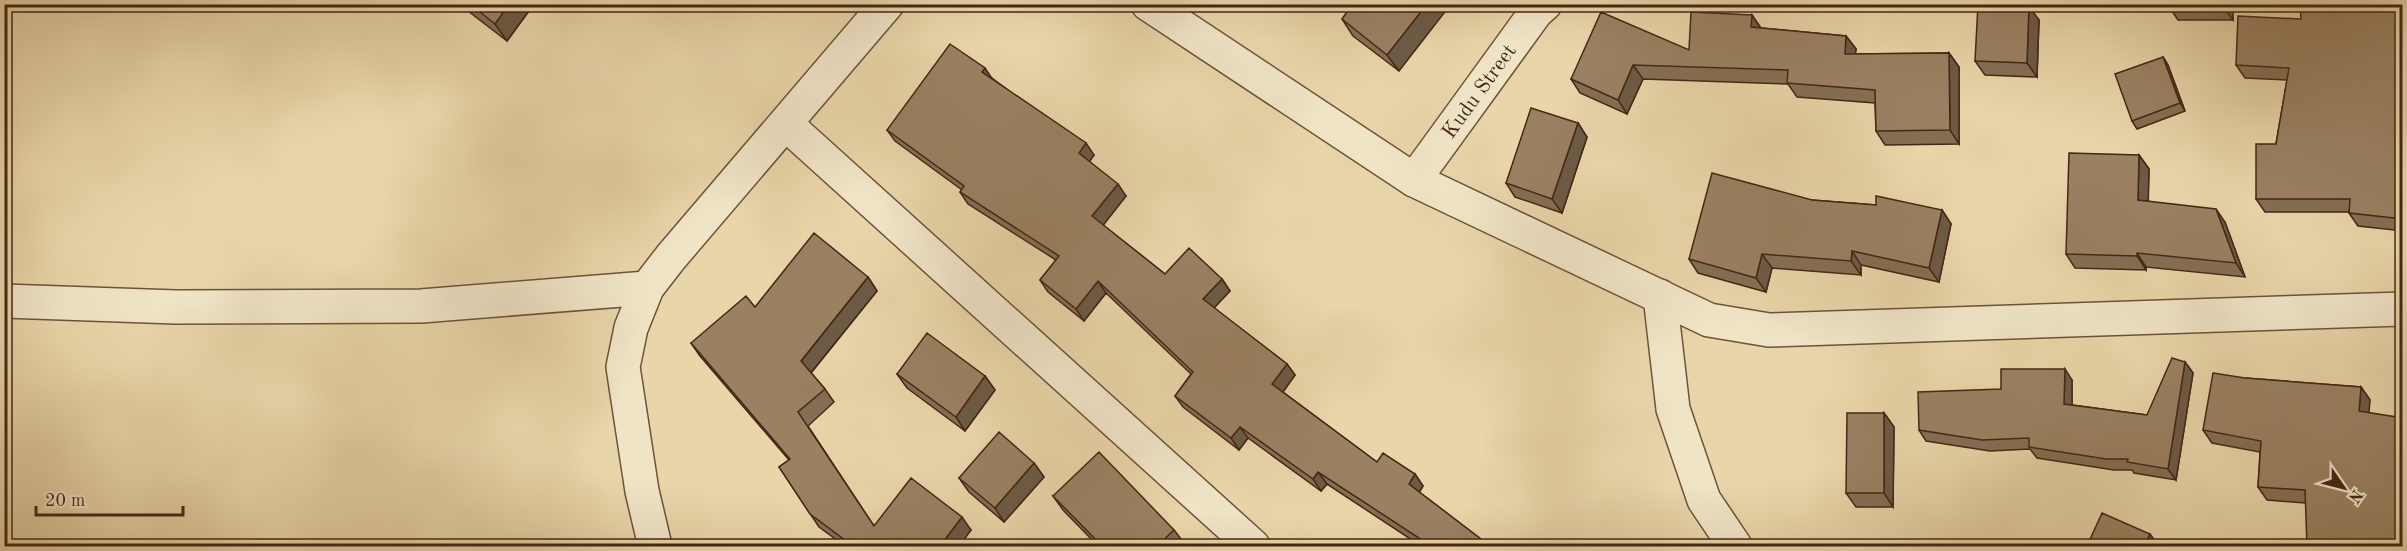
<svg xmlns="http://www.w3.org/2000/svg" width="2407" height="551" font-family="'Old Standard TT',serif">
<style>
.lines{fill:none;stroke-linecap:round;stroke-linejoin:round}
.minor-casing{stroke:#6e523a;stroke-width:36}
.minor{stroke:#f0e4c7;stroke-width:33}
.wall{fill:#846f54;stroke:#462615;stroke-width:1.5}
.shaded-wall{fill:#6c5a45;stroke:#462615;stroke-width:1.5}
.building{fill:#9a8162;stroke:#462615;stroke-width:1.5}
.labels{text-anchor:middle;stroke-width:5;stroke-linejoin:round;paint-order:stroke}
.street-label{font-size:21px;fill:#462615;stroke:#f0e4c7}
</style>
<rect width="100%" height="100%" fill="#e8d5a9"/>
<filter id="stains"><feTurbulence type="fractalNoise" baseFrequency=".00333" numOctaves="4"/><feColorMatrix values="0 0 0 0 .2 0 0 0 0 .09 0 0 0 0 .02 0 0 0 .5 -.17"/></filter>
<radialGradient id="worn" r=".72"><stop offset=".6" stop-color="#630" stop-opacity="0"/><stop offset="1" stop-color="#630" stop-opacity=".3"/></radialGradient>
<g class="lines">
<!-- minor casing -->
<g class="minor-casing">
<g id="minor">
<path d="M1148,4L1414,180L1709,320L1769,330L2402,309"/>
<path d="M786,124L1253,546"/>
<path id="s1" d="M1414,180L1536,12L1545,4"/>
<path d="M1660,296L1673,409L1704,500L1735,546"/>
<path d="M4,301L176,307L421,306L647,288"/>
<path d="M655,546L642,491L623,367L631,328L647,288L671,257L887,4"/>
</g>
</g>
<!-- minor -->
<use href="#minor" class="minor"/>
</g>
<!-- wall -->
<path class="wall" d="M459,4H534L507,41Z
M1353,4L1399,71L1353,36L1342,19Z
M2233,4V20H2178L2169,7Z
M2403,4V231L2358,226L2349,213V212H2265L2256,199L2276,144L2287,80L2245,78L2236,65L2301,19Z
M1752,15L1761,28L1846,36L1856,49L1855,54L1949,53L1959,67V144L1885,145L1876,131L1875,103L1797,97L1788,84L1643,79L1627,114L1580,93L1571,79L1689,50Z
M2039,20L2037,77L1985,75L1975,61Z
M2163,57L2168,65L2185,111L2137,129L2132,121Z
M992,78L1094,155L1089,162L1126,196L1103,225L1165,274L1222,279L1230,291L1214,308L1287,364L1295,375L1283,392L1377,462L1415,474L1423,486L1419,492L1490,546H1421L1327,484L1321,491L1248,438L1239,450L1183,407L1175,396L1191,374L1106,293L1084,321L1048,292L1040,280L1056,260L968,204L960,192L962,190L895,141L887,130Z
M1578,123L1587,137L1562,213L1515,197L1506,183Z
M2139,155L2149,169L2148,201L2225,222L2245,277L2146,267V270L2075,268L2066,254Z
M1812,200L1942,210L1951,224L1939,282L1861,265V275L1772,268L1766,292L1698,273L1689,259Z
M868,277L877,291L811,373L825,389L834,402L808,426L874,526L971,530L959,546H845L819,527L779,467L789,460L700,356L691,343Z
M2185,362L2193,373L2176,480L2134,473L2132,470H2114L2037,458L2030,449L1990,451L1926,441L1919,430L2001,389L2072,380V405L2147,415Z
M897,374L985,376L995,390L965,431L907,388Z
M2245,378L2361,387L2370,400L2305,503L2267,500L2258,487L2260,452L2212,443L2203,430Z
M1884,413L1894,427L1893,507H1856L1846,493Z
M1034,463L1044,477L1004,522L969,492L959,478Z
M1053,496L1174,530L1184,543L1181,546H1098L1063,510Z"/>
<!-- shaded-wall -->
<path class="shaded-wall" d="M509,4H534L507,41L495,24Z
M1427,4H1451L1399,71L1387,55Z
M2223,4H2233V20L2223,7Z
M2029,6L2039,20L2037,77L2027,63Z
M1752,15L1761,29L1751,27Z
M1846,36L1856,49L1854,67L1845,54Z
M1949,53L1959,67V144L1950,130Z
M2163,57L2168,65L2185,111L2180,103Z
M1633,65L1643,79L1627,114L1618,100Z
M985,68L993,80L982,72Z
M1578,123L1587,137L1562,213L1552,199Z
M1086,143L1094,155L1087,165L1079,153Z
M2139,155L2149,169L2148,213L2138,200Z
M1118,184L1126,196L1101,228L1092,216Z
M2216,209L2225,222L2245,277L2236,263Z
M1942,210L1951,224L1939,282L1929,268Z
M1852,251L1861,265V275L1851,261Z
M2137,253L2146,267V270L2137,256Z
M1762,254L1772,268L1766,292L1756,278Z
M868,277L877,291L810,374L801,361Z
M1222,279L1230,291L1211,311L1203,299Z
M1098,281L1106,293L1084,321L1076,309Z
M2185,362L2193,373L2176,480L2168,469Z
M1287,364L1295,375L1280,396L1272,384Z
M2065,369L2072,380V415L2064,404Z
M985,376L995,390L965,431L956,417Z
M2361,387L2370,400L2368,425L2359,411Z
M1884,413L1894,427L1893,507L1884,493Z
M1240,427L1248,438L1239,450L1231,438Z
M1034,463L1044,477L1004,522L995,508Z
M1318,472L1327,484L1321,491L1313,479Z
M1415,474L1423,486L1417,496L1409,484Z
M962,517L971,530L959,546H940Z
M2150,534L2159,546H2144Z"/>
<!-- building -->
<path class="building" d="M470,4H509L495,24Z
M1353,4H1427L1387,55L1342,19Z
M1978,4L2029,6L2027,63L1975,61Z
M2169,4H2223V7H2169Z
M2300,4H2403V219L2349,213L2350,199H2256V144H2276L2289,68L2236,65L2238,16L2301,19Z
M1601,12L1689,50L1691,12L1752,15L1751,27L1846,36L1845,54L1949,53L1950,130L1876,131L1875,90L1787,83L1788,70L1633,65L1618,100L1571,79Z
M950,44L985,68L982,72L1086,143L1079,153L1118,184L1092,216L1165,274L1189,248L1222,279L1203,299L1287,364L1272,384L1377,462L1383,453L1415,474L1409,484L1490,546H1431L1318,472L1313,479L1240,427L1231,438L1175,396L1193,372L1098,281L1076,309L1040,280L1059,256L960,192L964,186L887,130Z
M2163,57L2180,103L2132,121L2115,74Z
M1531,108L1578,123L1552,199L1506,183Z
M2069,153L2139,155L2138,200L2216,209L2236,263L2137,253V256L2066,254Z
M1712,173L1812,200L1876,205V196L1942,210L1929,268L1852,251L1851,261L1762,254L1756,278L1689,259Z
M814,233L868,277L801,361L825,389L798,412L874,526L911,478L962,517L940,546H853L810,514L779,467L790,459L691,343L746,296L755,307Z
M927,333L985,376L956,417L897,374Z
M2172,358L2185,362L2168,469L2127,462L2128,459H2106L2029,447V438L1982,440L1919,430L1918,392L2001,389V369H2065L2064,404L2147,415Z
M2213,373L2245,378L2361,387L2359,411L2403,418V546H2307L2305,490L2258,487L2261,441L2203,430Z
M1847,413H1884V493H1846Z
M999,432L1034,463L995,508L959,478Z
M1099,452L1174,530L1157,546H1102L1053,496Z
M2102,513L2150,534L2144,546H2087Z"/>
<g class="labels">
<!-- street labels -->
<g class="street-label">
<text dy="7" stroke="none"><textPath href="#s1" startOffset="110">Kudu Street</textPath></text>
</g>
</g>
<!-- margin -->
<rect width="2407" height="551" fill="none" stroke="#e8d5a9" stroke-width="24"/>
<rect x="6" y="6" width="2395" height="539" fill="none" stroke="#462615" stroke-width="3"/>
<rect x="12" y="12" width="2383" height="527" fill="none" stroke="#462615" stroke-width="1.5"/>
<!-- north arrow -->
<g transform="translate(2344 488) rotate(125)" stroke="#f0e4c7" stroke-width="4.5" paint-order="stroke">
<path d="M0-4.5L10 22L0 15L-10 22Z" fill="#462615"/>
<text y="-9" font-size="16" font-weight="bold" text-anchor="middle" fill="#462615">N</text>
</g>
<!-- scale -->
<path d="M36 506v9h147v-9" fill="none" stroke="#462615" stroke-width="3"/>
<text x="45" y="506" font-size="18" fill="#462615" stroke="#f0e4c7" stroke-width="4.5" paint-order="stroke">20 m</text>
<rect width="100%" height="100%" filter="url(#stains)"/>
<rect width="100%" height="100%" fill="url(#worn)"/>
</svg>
